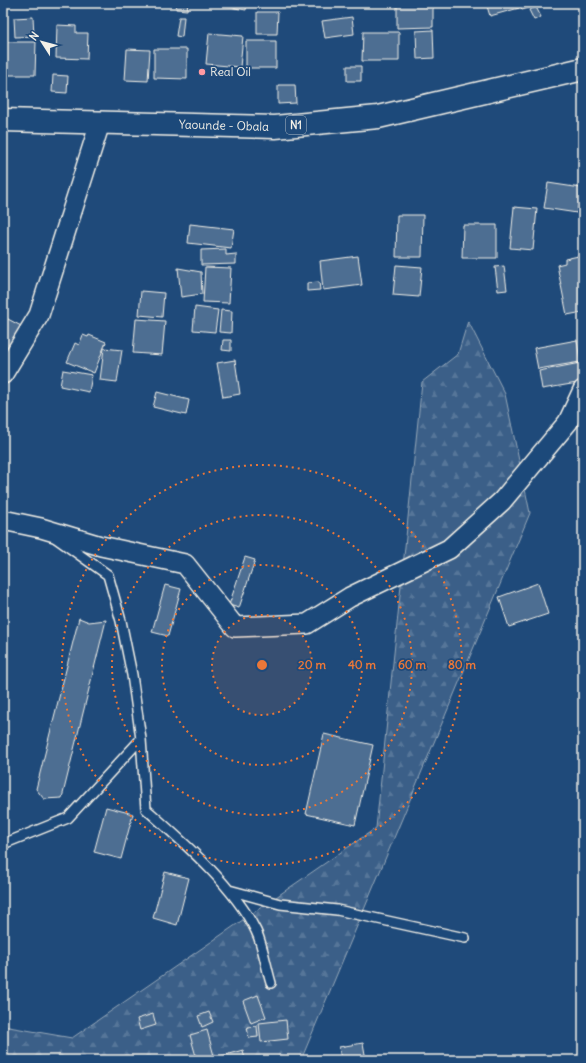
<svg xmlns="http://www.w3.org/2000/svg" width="586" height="1063" font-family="Delius,sans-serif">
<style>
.forest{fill:url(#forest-firs);stroke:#97a8b8}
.building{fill:#4d6e92;stroke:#f4f1e8}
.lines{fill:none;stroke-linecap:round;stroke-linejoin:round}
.service-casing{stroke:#f4f1e8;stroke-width:12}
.minor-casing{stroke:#f4f1e8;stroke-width:22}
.trunk-casing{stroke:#f4f1e8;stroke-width:25}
.service{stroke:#1f4a7a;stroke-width:9}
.minor{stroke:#1f4a7a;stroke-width:19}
.trunk{stroke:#1f4a7a;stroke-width:22}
.ring{fill:none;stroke:#ea7738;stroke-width:2;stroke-dasharray:2 4}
.poi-dot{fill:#ff9aa2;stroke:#1f4a7a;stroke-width:1.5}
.labels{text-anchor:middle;stroke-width:3.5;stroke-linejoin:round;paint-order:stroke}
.shield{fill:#1f4a7a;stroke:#b4bfc7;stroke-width:1}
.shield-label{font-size:11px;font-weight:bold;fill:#f4f1e8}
.poi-label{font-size:12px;fill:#f4f1e8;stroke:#1f4a7a;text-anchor:start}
.street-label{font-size:12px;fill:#f4f1e8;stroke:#1f4a7a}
.centre{fill:#ea7738;stroke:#1f4a7a;stroke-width:2}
.ring-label{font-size:12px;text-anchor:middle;font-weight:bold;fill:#ea7738;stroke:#1f4a7a;stroke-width:3.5;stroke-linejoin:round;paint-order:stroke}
</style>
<defs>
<pattern id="forest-firs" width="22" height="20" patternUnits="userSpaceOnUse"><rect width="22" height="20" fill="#3a5f88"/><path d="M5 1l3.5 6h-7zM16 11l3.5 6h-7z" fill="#577699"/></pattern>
</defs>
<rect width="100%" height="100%" fill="#1f4a7a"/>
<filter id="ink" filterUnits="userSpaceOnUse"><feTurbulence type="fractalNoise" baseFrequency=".025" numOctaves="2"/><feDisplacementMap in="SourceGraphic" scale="8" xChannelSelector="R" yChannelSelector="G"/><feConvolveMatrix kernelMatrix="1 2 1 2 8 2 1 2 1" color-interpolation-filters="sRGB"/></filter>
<g filter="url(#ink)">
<!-- forest -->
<path class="forest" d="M468,321L505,394L530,513L301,1060H3V1026L72,1038L376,828L422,382L458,354Z"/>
<!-- building -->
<path class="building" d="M177,3H188L187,10L176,9Z
M207,3H247L246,10Z
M397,3H433V27L397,28Z
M486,3H518L519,8L490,16Z
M521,3H546L522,10Z
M536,7L541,17L534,20L529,10Z
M257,12H278L277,34H257Z
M33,17L34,36L15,37L14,18Z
M179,17H184L182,37L176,36Z
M352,17L354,34L325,38L322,21Z
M57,25L76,26V33H88L87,59L56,58Z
M433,30L434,58L417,59L416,31Z
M363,32H399V61H362Z
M209,33L243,36L240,67L206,64Z
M246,41H276V68H246Z
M3,42H36L35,75H3Z
M127,49L150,50L148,81L125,80Z
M154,49H187V79L154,78Z
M347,66H361V81H347Z
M53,75L68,76L67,93L52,92Z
M278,85H295L296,103L278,104Z
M548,183L581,188L577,213L544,208Z
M514,207L537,209L533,250L510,248Z
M397,215H423L422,257H396Z
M190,224L234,229L231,248L188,243Z
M463,225H497V258H462Z
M226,249V255L236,254V264L201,265V250Z
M583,255V312L567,315L557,265L565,263V259Z
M358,256L362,285L323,290L320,261Z
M396,265L422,267L419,297L393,295Z
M504,266L507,290L498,291L495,267Z
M205,267L231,268L229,303L203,302Z
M178,268L201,272L202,294L181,297Z
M319,282L320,290L307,291V283Z
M141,291L164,293L162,317L139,315Z
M195,307L218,310L215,332L193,330Z
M221,310L232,311L231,333L219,332Z
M6,318L23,327L3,357V323Z
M136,319L165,321L162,355L133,353Z
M83,335L88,337L89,335L106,342L94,373L67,362L75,343L79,345Z
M223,340H231V351L222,350Z
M577,340L580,362L538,369L534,348Z
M104,348L122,350L117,382L100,380Z
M235,360L240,394L223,397L217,363Z
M580,363L583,382L542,389L539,371Z
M63,370L92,375L89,392L60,386Z
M157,392L189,400L186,415L153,407Z
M245,557L255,560L239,608L229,605Z
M538,583L548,614L509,627L499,597Z
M165,585L181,589L168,636L152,632Z
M79,618L89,622L106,620L62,798L44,799L36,789Z
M324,734L373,745L355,825L306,814Z
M106,807L133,814L121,859L94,852Z
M165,872L189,878L177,925L153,918Z
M258,995L266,1017L251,1023L243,1001Z
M209,1012L213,1022L202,1027L198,1016Z
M153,1014L156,1025L140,1030L137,1019Z
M286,1020L288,1039L261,1042L259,1023Z
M257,1026L258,1037L249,1038L247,1027Z
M207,1030L214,1056L197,1060L190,1035Z
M363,1043L366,1060H341L339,1047Z
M243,1050L245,1060H218V1057Z"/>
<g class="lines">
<!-- service casing -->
<g class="service-casing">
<path id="service" d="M56,538L108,575L121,621L132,675L141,739L146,809C183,842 234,886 256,931C263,945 266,967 271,983
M3,844L68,818L141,739
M229,890L280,904L337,910L465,938"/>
</g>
<!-- minor casing -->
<g class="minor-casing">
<path id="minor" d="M3,374L39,315L100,123
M3,520L41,528L101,546L185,564L235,627L307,624L350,597L449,549L502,501L568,422L583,390"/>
</g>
<!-- trunk casing -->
<g class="trunk-casing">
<g id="trunk">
<path id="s1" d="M3,120L275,127L378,117L583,69"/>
</g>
</g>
<!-- service -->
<use href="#service" class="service"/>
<!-- minor -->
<use href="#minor" class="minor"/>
<!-- trunk -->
<use href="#trunk" class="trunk"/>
</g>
</g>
<!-- distance rings -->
<circle cx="262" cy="665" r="50" fill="#ea7738" fill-opacity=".12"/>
<g class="ring">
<circle cx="262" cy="665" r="50"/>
<circle cx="262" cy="665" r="100"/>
<circle cx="262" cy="665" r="150"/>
<circle cx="262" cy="665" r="200"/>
</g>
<!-- markers -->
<circle class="poi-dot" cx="202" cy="72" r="4"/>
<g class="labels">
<!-- shield labels -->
<rect class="shield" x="286" y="116" width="20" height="18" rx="3"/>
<g class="shield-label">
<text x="296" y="129">N1</text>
</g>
<!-- poi labels -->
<g class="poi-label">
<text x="210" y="76">Real Oil</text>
</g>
<!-- street labels -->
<g class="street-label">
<text dy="4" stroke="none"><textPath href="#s1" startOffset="221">Yaounde - Obala</textPath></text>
</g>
</g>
<circle cx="262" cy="665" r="6" class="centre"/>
<g class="ring-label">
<text x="312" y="669">20 m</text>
<text x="362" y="669">40 m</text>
<text x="412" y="669">60 m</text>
<text x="462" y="669">80 m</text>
</g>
<!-- margin -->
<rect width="586" height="1063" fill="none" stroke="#1f4a7a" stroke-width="16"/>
<rect x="8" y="8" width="570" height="1047" fill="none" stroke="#f4f1e8" stroke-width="1.5" filter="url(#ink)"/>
<!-- north arrow -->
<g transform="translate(42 42) rotate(306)" stroke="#1f4a7a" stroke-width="3" paint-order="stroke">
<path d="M0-3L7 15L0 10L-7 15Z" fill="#f4f1e8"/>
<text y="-6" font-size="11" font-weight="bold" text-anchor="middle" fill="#f4f1e8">N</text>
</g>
</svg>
